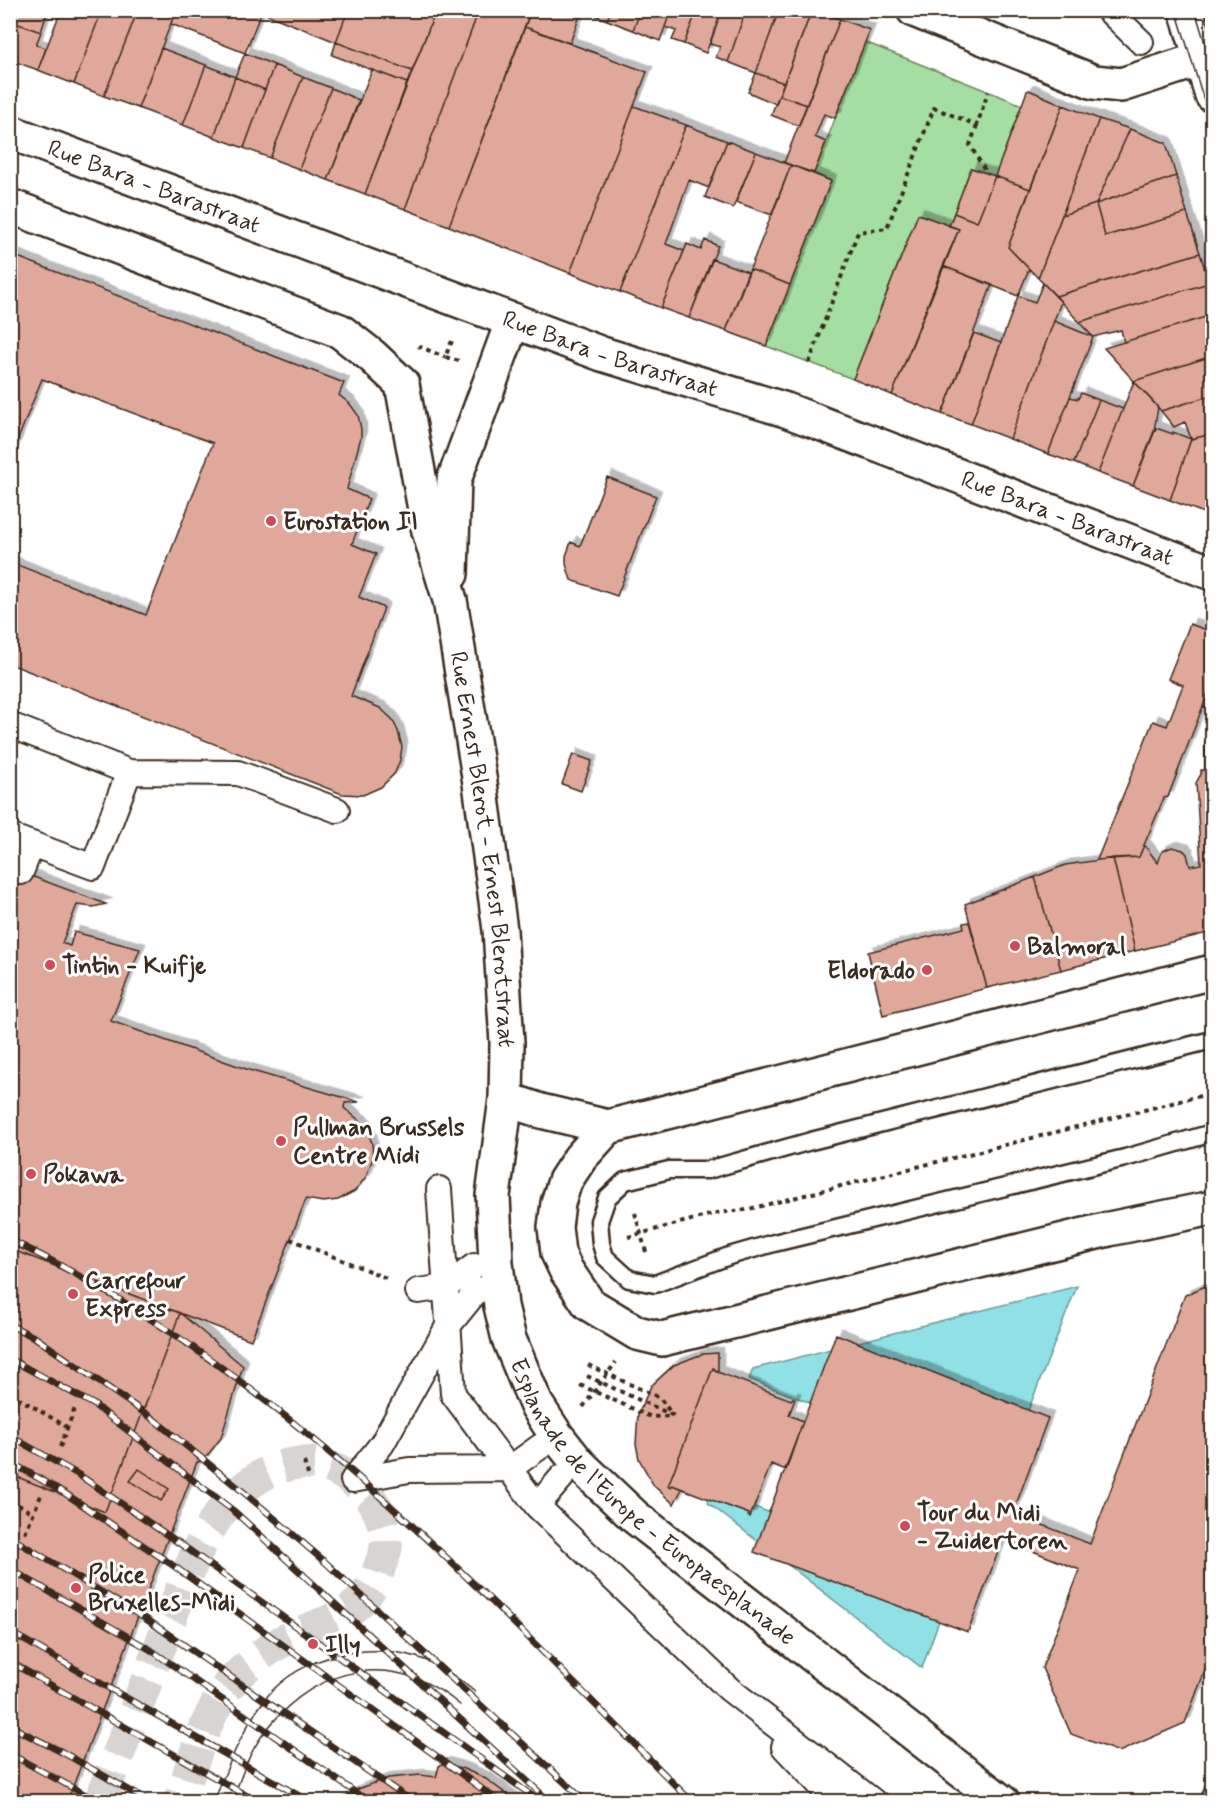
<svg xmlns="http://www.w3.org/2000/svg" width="1223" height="1812" font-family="Mynerve,sans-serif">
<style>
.green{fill:#a5dea2;stroke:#708460;stroke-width:1.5}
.water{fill:#8fe1e6;stroke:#6d9896;stroke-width:1.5}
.building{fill:#e0a89b;stroke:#3b2a1e;stroke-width:1.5;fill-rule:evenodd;filter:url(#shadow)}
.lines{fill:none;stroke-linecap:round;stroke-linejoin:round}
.minor-tunnel{stroke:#d8d4d2;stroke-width:33;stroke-dasharray:33 16;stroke-linecap:butt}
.service-casing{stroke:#3b2a1e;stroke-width:21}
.pedestrian-casing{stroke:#3b2a1e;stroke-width:28}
.minor-casing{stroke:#3b2a1e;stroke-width:38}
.secondary-casing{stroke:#3b2a1e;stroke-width:38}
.path{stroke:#3b2a1e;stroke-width:4;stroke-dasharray:4.5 4.5;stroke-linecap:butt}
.service{stroke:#fff;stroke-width:16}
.pedestrian{stroke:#fff;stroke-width:24}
.minor{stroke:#fff;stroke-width:33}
.secondary{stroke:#fff;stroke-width:33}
.tram{stroke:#3b2a1e;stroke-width:1.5}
.rail-casing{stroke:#3b2a1e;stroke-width:7}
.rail{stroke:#fff;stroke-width:4.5;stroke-dasharray:14;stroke-linecap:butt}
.poi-dot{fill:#d1495b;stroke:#fff;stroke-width:2}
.labels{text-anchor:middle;stroke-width:6;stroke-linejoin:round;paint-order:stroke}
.street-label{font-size:24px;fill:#3b2a1e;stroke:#fff}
.poi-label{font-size:24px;font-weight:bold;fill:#3b2a1e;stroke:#fff;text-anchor:start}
</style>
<defs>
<filter id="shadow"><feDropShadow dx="5.5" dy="-5.5" stdDeviation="0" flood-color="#0004"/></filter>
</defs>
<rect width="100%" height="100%" fill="#fff"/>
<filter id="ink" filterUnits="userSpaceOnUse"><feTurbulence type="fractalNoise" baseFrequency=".0167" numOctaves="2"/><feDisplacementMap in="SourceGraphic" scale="12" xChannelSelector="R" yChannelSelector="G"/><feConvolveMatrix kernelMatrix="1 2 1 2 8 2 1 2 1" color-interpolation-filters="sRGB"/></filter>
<g filter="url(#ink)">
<!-- green -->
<path class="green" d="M865,42L1022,105L995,176L971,168L949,226L918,214L853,379L766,346L831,181L814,173Z"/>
<!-- water -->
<path class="water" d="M1077,1286L1002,1477L749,1379L753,1369Z
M711,1491L768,1512L955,1576L922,1668L708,1503Z"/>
<!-- building -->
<path class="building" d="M10,10H48L41,32L10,21Z
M102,10H138L104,96L74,84Z
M102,10L74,84L38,70L61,10Z
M138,10H156L173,18L138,108L104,96Z
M176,10H262L245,53L171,24Z
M262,10H348L336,42L261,12Z
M348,10H436L412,71L336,42Z
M436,10H479L405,209L365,194Z
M479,10H516L529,15L449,226L405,209Z
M531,10H582L570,43L525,27Z
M582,10H611L607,20Z
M611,10H641L633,30L607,20Z
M641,10H671L660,41L633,30Z
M671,10H697L684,44L672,40L676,31L665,27Z
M697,10H722L706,53L684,44Z
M722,10H746L728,62L716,57L720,47L710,44Z
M746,10H779L756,73L728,62Z
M779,10H812L784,83L756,73Z
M812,10L840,19L807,105L779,95Z
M840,19L870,30L835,118L824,114L815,137L826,142L814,173L784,163Z
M10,21L41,32L36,45L46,48L38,70L10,60Z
M525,27L647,72L570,273L449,226Z
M336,42L412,71L407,83L332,55Z
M161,48L206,65L183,125L138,108Z
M245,53L274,65L265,90L235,77Z
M206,65L235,77L214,137L183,125Z
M274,65L303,77L270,158L244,148Z
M372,70L407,83L365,194L328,180Z
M756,73L784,83L776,104L748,92Z
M235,77L265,90L244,148L214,137Z
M303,77L331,88L299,169L270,158Z
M331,88L359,100L328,180L299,169Z
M1029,90L1063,105L1030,189L995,176L1027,91Z
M779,95L807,105L799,126L771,115Z
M1063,105L1099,119L1038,278L1008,247Z
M634,106L686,125L620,292L570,273Z
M1099,119L1130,129L1096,204L1062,215Z
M686,125L727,141L709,188L689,180L666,244L684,251L661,308L620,292Z
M1130,129L1166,143L1176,176L1096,204Z
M727,141L756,152L733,208L705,197Z
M756,152L791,165L772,215L736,202Z
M791,165L831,181L790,285L750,269Z
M971,168L995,176L977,222L954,213Z
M995,176L1030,189L1008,247L1029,269L1018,296L943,266L959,229L949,226L954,213L977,222Z
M1176,176L1187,213L1105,236L1096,204Z
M1096,204L1105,236L1187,213L1200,253L1056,296L1038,278L1062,215Z
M918,214L959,229L892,395L853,379Z
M705,240L718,246L689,318L661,308L687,244L701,250Z
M1200,253L1209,283L1079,322L1056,296Z
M10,254L344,383L339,395L350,404L358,415L361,429V437L347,489L369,499L352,544L376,554L359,597L384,608L351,696L380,708L392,719L398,731L402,747L400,760L395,773L381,787L363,795L342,794L10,664V562L146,615L213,443L42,379L10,459Z
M712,259L748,272L726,331L689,318Z
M943,266L992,285L942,414L892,395Z
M750,269L790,285L766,346L726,331Z
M1043,283L1061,302L1010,439L971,424L1018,296L1035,302Z
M1209,283L1212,295V315L1124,342L1121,330L1093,337L1079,322Z
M1212,315V356L1134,381L1104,348Z
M1054,321L1093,337L1048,454L1010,439Z
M974,333L1001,343L971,424L942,414Z
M1212,356V395L1161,411L1134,381Z
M1134,381L1158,407L1154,431L1133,486L1098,473Z
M1081,393L1099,400L1074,463L1048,454L1070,397L1078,399Z
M1212,395V434L1191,439L1185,422L1174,427L1161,411Z
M1099,400L1123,409L1098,473L1074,463Z
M1156,428L1173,434V432L1191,439L1170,500L1133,486Z
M1212,434V507L1209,515L1170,500L1191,439Z
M607,477L656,496L617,596L571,580L566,564V556L571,542L580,546Z
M1190,624L1212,632V682L1203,706L1168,797L1164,798L1139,857L1097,860L1153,721L1167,726L1183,685L1168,679Z
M1212,682V710L1203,706Z
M1212,741V932L1135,951L1113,858L1139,857L1144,845L1158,863L1162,851L1172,847L1183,850L1187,854L1190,866L1201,864L1196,783L1201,774V770H1205V742Z
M573,754L592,761L581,791L562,784Z
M1113,858L1135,951L1061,970L1035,877L1065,865Z
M10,868L106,904L93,907L77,905L62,943L70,946L74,932L140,949L111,1021L249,1070L359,1102L345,1103L344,1108L365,1125L372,1143L373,1158L366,1177L355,1191L338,1200L323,1202L306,1199L251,1340L10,1249Z
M1035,877L1061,970L987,988L965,904Z
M969,922L987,988L883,1015L868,952L964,928L963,923Z
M10,1249L180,1313L105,1512L10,1474Z
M1212,1283V1652L1185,1723L1119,1752L1071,1734L1042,1668L1080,1570L1003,1539L968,1632L754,1552L836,1334L1048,1418L1013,1513L1090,1544L1185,1295Z
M180,1313L243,1366L221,1438L203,1461L197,1462L67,1802H10V1474L105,1512ZM139,1469L169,1489L161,1501L130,1481Z
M718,1353V1372L713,1368L668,1486L671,1487L672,1485L682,1489L674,1504L654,1486L639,1459L636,1444L638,1414L651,1386L674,1365L702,1354Z
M713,1368L715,1369V1371L791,1400L793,1398L795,1399L789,1415L803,1421L786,1470L771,1464L750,1517L748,1516L749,1514L672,1485L671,1487L668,1486Z
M139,1469L169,1489L161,1501L130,1481Z
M444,1763L464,1769L486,1779L517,1802H338L358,1789L388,1778L420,1775L436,1777L439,1766Z"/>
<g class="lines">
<!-- minor-tunnel -->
<path class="minor-tunnel" d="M100,1802C121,1746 143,1691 164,1636C179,1597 193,1551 218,1516C251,1471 308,1440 357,1484C375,1499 388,1523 386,1548C385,1554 381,1562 379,1569C364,1615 332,1618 293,1636C273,1645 254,1659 238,1675C207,1705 194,1762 179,1802"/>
<!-- service casing -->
<g class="service-casing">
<path id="service" d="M1212,1040L811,1141L708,1170H669L625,1181L607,1198L599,1221L601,1244L605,1257L629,1279L655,1284L729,1256L774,1243L1125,1158L1212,1133"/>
</g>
<!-- pedestrian casing -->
<g class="pedestrian-casing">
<path id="pedestrian" d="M1108,10L1141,42
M10,725L129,772L93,867L10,836
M129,772L238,773L337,810
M21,872L32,844
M439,1189L453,1394L537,1506
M418,1291L446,1287L474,1266
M562,1477L537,1506L729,1689L874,1802
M353,1480L382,1444L448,1326L478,1289
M353,1480L409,1470L509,1469L541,1446
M784,1747L836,1802"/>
</g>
<!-- minor casing -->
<g class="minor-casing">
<g id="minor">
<path d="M914,10L1094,82L1121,85L1201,59"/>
<path d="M1186,10L1212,95"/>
<path id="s1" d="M10,206L340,331L372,356L402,384L429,531L450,600L480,783L500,930L507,1043L506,1099L493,1196L496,1263L501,1306L509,1339L536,1404L556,1435L579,1464L635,1517L1002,1802"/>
<path d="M451,574L454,480L513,320"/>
<path d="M506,1099L541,1111L608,1127L1212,972"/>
<path d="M608,1127L580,1158L565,1181L558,1203L555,1227L558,1253L566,1270L589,1304L637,1333L662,1339L1109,1229L1212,1208"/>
</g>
</g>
<!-- secondary casing -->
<g class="secondary-casing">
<g id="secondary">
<path id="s2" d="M10,132L602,354L786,410L1212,573"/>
</g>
</g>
<!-- path -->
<path class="path" d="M977,125L970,145L984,169L982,173
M452,341L445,357L460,361
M418,346L445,357
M809,363L858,232L887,228L934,108L977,125L988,92
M635,1213L646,1252
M628,1237L717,1213L745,1210L1212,1093
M290,1239L389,1279
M588,1365L660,1398L673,1416
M587,1376L672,1415
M580,1385L651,1417L672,1416
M10,1393L67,1427
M583,1407L616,1362
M60,1447L75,1408
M304,1462L309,1477
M10,1500L33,1513
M25,1533L42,1493"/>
<!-- service -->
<use href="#service" class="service"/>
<!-- pedestrian -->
<use href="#pedestrian" class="pedestrian"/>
<!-- minor -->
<use href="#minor" class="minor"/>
<!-- secondary -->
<use href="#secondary" class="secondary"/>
<!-- tram -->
<path class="tram" d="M1176,10L1212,126
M1195,10L1212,66
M214,1802C228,1765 242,1730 265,1699C300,1654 374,1639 425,1660C444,1668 460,1679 475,1692
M232,1802C241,1776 250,1749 268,1728C319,1664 395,1650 460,1705
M1199,1802L1212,1766"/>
<!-- rail casing -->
<g class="rail-casing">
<path id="rail" d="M10,1240C280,1369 484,1594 692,1802
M10,1325L36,1338L152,1418L247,1495L324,1561L586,1802
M10,1359L93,1404L235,1512L550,1802
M10,1436L79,1475L182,1545L538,1800
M10,1462L63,1492L171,1564L500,1802
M10,1537L146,1619L413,1802
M10,1569L151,1650L369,1802
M10,1632L310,1802
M10,1662L258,1802
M10,1726L62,1752L150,1802
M10,1754L99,1802"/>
</g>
<!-- rail -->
<use href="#rail" class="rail"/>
</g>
</g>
<!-- markers -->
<g class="poi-dot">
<circle cx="271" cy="521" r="6"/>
<circle cx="1015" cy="946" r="6"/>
<circle cx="50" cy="965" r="6"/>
<circle cx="927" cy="970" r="6"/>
<circle cx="281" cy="1141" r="6"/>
<circle cx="31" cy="1174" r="6"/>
<circle cx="73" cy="1294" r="6"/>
<circle cx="905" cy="1526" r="6"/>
<circle cx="76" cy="1588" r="6"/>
<circle cx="313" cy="1644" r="6"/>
</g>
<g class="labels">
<!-- street labels -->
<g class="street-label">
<text dy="8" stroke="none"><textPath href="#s2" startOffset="154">Rue Bara - Barastraat</textPath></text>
<text dy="8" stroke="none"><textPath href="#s2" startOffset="640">Rue Bara - Barastraat</textPath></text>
<text dy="8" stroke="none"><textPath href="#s2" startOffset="1126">Rue Bara - Barastraat</textPath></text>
<text dy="8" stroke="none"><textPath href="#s1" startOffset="908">Rue Ernest Blerot - Ernest Blerotstraat</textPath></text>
<text dy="8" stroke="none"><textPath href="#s1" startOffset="1623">Esplanade de l'Europe - Europaesplanade</textPath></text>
</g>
<!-- poi labels -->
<g class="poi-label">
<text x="283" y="529">Eurostation II</text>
<text x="1027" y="954">Balmoral</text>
<text x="62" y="973">Tintin - Kuifje</text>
<text x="915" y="978" text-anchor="end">Eldorado</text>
<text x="293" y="1135">Pullman Brussels<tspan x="293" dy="28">Centre Midi</tspan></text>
<text x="43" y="1182">Pokawa</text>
<text x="85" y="1288">Carrefour<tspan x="85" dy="28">Express</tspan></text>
<text x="917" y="1520">Tour du Midi<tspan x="917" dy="28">- Zuidertoren</tspan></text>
<text x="88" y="1582">Police<tspan x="88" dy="28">Bruxelles-Midi</tspan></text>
<text x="325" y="1652">Illy</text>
</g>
</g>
<!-- margin -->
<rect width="1223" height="1812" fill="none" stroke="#fff" stroke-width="36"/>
<rect x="18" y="18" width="1187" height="1776" fill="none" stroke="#3b2a1e" stroke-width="2" filter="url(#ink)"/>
</svg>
